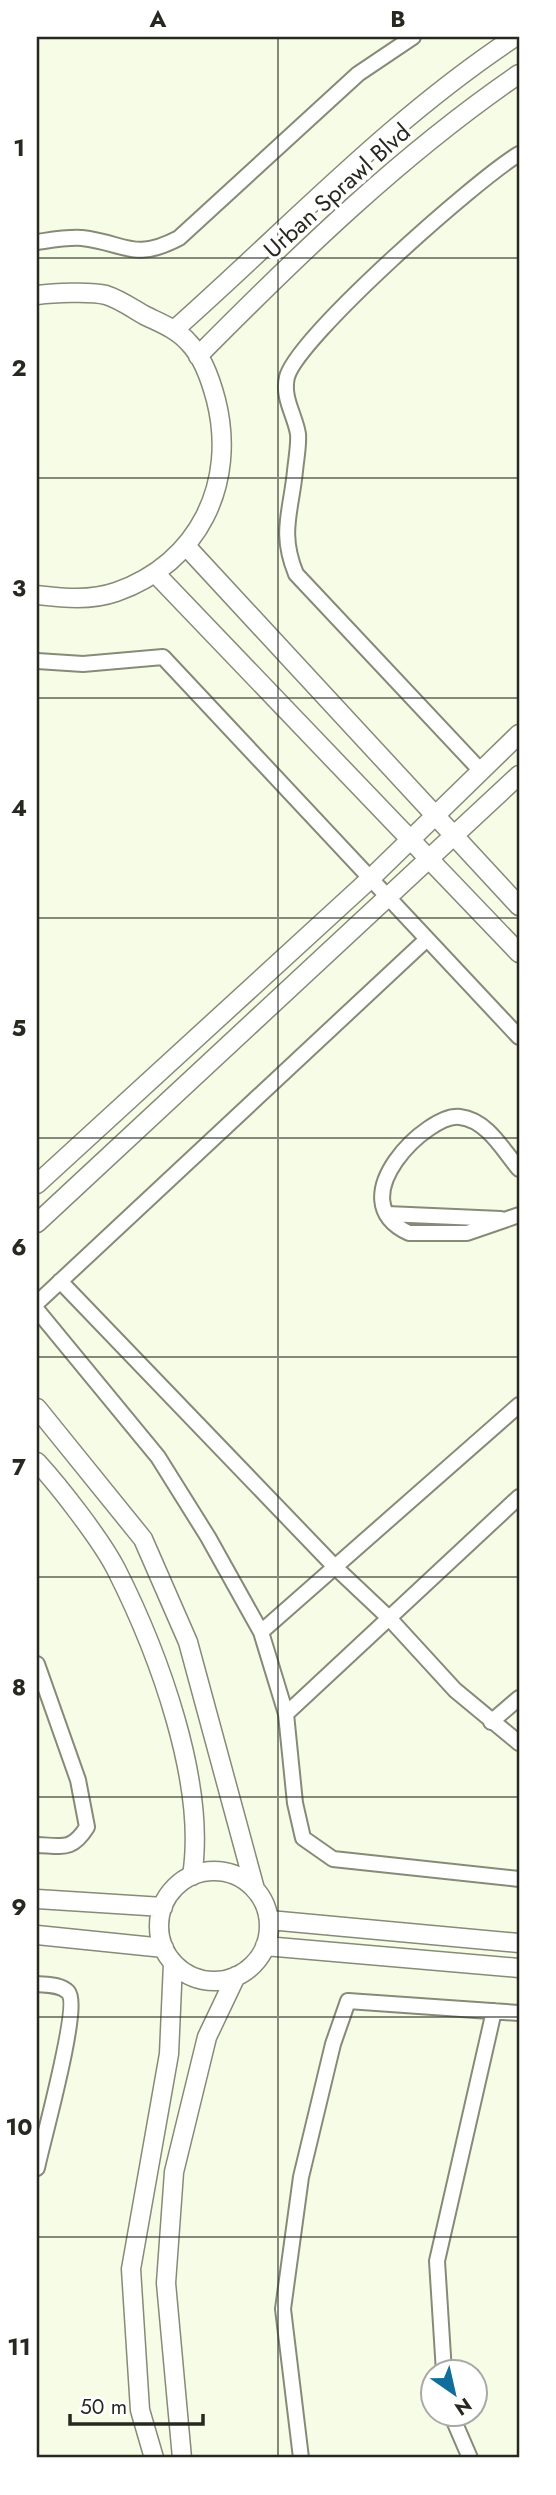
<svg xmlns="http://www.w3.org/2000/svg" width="556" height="2495" font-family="Jost,sans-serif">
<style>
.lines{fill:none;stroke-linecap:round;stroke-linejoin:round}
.minor-casing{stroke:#868b78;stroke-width:18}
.tertiary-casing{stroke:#868b78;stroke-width:21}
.minor{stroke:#fff;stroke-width:14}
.tertiary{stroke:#fff;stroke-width:18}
.grid{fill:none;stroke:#272921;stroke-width:2;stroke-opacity:0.55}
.labels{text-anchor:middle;stroke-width:7;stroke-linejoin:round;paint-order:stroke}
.street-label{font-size:24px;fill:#272921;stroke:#fff}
.neatline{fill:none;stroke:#272921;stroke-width:2.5}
.grid-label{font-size:23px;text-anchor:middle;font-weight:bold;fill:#272921}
</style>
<rect width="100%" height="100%" fill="#f7fce7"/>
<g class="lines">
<!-- minor casing -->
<g class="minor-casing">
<path id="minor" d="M37,242C51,240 67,237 82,238C126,243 133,262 179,238L358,74L413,37
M37,661L83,664L163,657L519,1037
M481,771L296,574C279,533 291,512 295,471C296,460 299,445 298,434C295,415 282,398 287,377C298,337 478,178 519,154
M519,1169C503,1150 487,1120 460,1117C429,1112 337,1200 409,1233H467L519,1215
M387,1214L501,1219
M60,1281L335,1567L389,1618L455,1690L519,1743
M37,1303L427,939
M37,1310L158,1457L208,1537L261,1632L286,1714L295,1803L303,1838L333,1859L519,1879
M261,1632L519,1405
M37,1664L78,1780L87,1827C72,1851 63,1846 37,1845
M286,1714L519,1497
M491,1722L519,1698
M37,1984C47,1985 60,1984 68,1992C81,2006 42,2143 37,2168
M444,2372L437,2261L494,2011
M451,2414L470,2458
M301,2458L283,2309L301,2177L333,2044L348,2001L519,2013"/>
</g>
<!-- tertiary casing -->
<g class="tertiary-casing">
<path id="tertiary" d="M37,295C53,293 91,291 106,295C119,299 132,308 144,315C160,323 177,329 189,343C203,357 211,381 216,400C237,483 199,563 116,592C90,601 64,598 37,595
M174,330C286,231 389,120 515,37
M198,356C298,255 402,154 519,74
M186,546L519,906
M155,573L519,953
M37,1184L370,879L519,734
M37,1223L519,775
M37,1408L143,1539L188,1642L255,1889
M37,1462C60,1487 101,1540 116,1569C158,1652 207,1783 192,1876
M159 1926a55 55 0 1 1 110 0a55 55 0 1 1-110 0Z
M37,1899L163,1907
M269,1920L519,1943
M37,1935L164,1948
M265,1946L519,1968
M154,2458L140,2410L131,2269L169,2054L173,1963
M182,2458L166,2283L174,2172L207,2037L236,1976"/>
</g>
<!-- minor -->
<use href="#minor" class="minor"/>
<!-- tertiary -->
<use href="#tertiary" class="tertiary"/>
</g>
<!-- grid -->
<path class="grid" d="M278,37V2458M37,258H519M37,478H519M37,698H519M37,918H519M37,1138H519M37,1357H519M37,1577H519M37,1797H519M37,2017H519M37,2237H519"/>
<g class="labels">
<!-- street labels -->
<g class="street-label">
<text transform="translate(337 191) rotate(-42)" y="8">Urban Sprawl Blvd</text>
</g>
</g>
<!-- border -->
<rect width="556" height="2495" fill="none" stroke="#ffffff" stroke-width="77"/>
<!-- north arrow -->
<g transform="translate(454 2393) rotate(146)"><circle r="33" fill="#ffffff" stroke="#a9a9a6" stroke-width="2"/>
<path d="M0-5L12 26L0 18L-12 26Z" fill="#116d9c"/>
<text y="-10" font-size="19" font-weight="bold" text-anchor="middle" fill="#272921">N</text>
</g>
<!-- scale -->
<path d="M70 2414v10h133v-10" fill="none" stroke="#272921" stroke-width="3.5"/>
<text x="80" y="2414" font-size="21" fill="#272921" stroke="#ffffff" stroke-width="5" paint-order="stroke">50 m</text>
<rect x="38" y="38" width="480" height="2418" class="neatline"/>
<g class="grid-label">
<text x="158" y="27">A</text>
<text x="398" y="27">B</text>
<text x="19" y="156">1</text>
<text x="19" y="376">2</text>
<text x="19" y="596">3</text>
<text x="19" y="816">4</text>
<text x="19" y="1036">5</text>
<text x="19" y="1255">6</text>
<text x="19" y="1475">7</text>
<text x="19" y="1695">8</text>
<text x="19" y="1915">9</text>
<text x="19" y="2135">10</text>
<text x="19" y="2355">11</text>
</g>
</svg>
